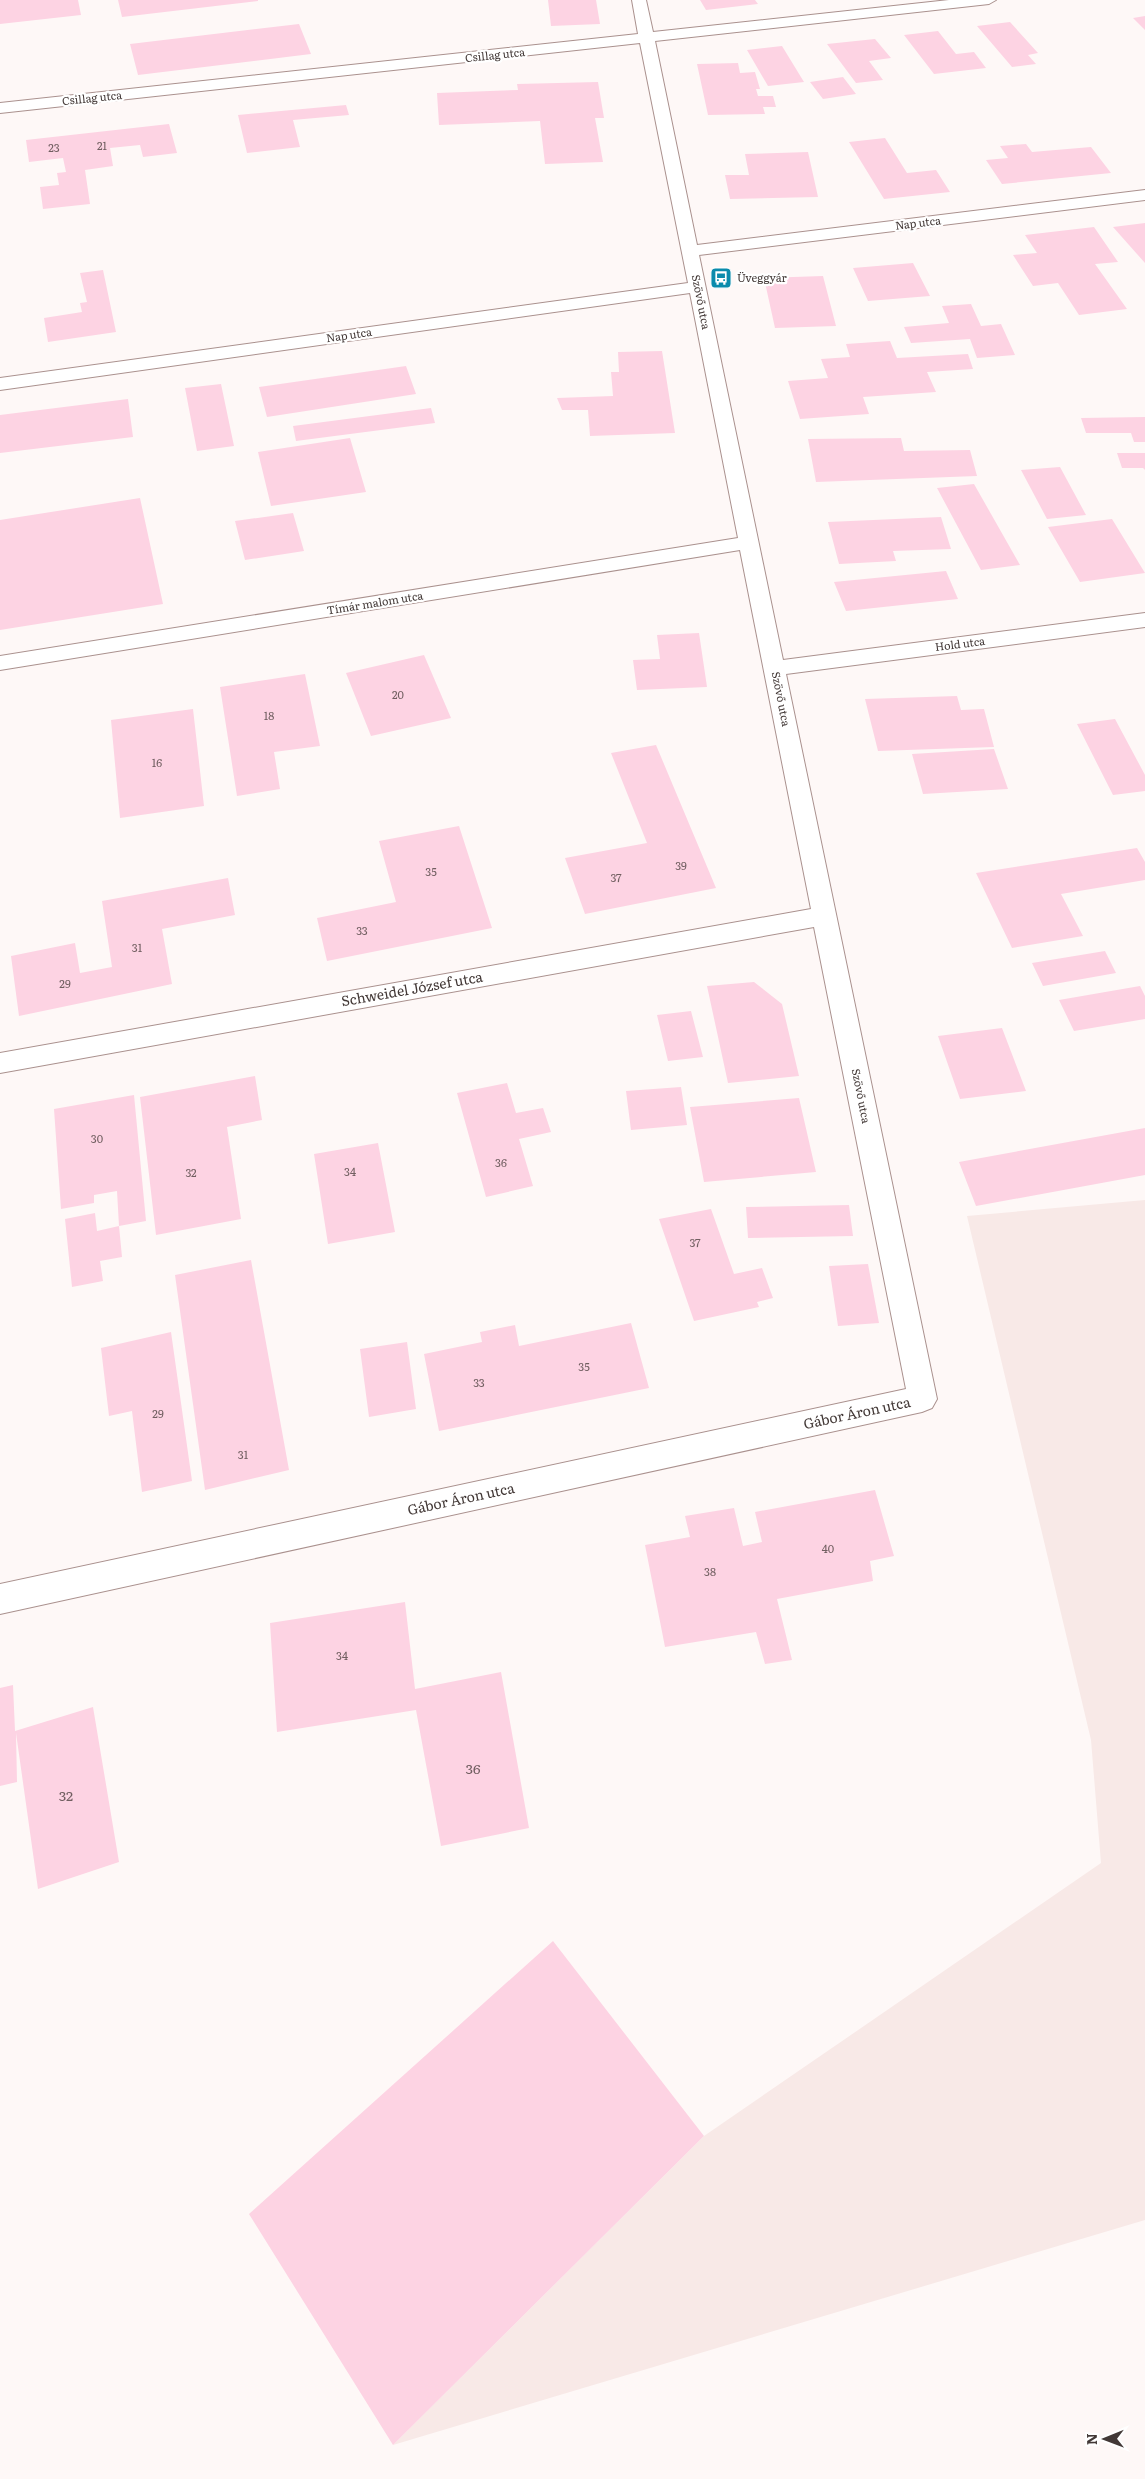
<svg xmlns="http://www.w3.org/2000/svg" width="1145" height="2479" font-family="Literata,serif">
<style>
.built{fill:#f8e9e7}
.building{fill:#fdd3e3}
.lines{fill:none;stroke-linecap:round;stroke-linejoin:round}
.minor-casing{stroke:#aa918e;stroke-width:2}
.minor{fill:#fff;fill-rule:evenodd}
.labels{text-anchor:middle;stroke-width:4.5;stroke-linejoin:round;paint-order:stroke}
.far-street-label{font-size:11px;fill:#423836;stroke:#fff}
.number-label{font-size:11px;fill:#715f61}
.far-poi-label{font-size:11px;fill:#423836;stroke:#fff;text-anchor:start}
.street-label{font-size:14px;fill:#423836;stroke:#fff}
.near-number-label{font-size:14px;fill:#715f61}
</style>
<rect width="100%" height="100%" fill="#fef8f7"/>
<!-- built -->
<path class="built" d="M1145,1200V2220L393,2445L704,2136L1101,1863L1091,1740L967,1216Z"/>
<!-- building -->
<path class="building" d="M0,0H78L81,15L0,24Z
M118,0H258V1L122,17Z
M548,0H596L600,24L551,26Z
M700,0H755L758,4L706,10Z
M1145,16V30L1133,18Z
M1010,22L1038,53L1028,55L1036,64L1012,67L977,26Z
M299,24L311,54L138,75L130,44Z
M938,31L956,54L974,52L986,68L934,74L904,35Z
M875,39L891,58L869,61L883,80L856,83L827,44Z
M782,46L804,82L768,86L747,50Z
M738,63L740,73L755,72L760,89H756L758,96H773L776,107H763L765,114L708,115L697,64Z
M843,77L856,94L823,99L810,82Z
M598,82L604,118H595L603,162L545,164L540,121L439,125L437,93L518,90L517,84Z
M346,105L349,115L293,120L300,147L247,153L238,115Z
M169,124L177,153L143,157L140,145L110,148L113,166L85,170L90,204L43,209L40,187L59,185L57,173L66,172L63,158L29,162L26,140Z
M885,138L907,173L936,170L950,192L884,199L849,142Z
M1026,144L1032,152L1091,147L1111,173L1002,184L986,160L1008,158L1000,146Z
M808,152L818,197L730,199L725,175H749L745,154Z
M1145,223V263L1113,227Z
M1094,227L1118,262L1095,264L1127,309L1079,315L1058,283L1033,286L1013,255L1037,253L1025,235Z
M913,263L930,296L868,301L853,268Z
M103,270L116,332L48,342L44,318L82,312L80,303L87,302L80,273Z
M823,276L836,326L775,328L764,278Z
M971,304L981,326L1001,324L1015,355L977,358L970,339L911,343L904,327L949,323L942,306Z
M890,341L897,358L968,354L973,369L927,372L936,392L863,397L869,414L800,419L788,381L828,378L821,359L850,357L846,344Z
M662,351L675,433L590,436L588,410H562L557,398L613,396L611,372H619L618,352Z
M406,366L416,394L267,417L259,387Z
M221,384L234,446L197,451L185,388Z
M128,399L133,437L0,453V415Z
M431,408L435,423L296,441L293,426Z
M1145,417V442H1134L1131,433H1086L1081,418Z
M350,438L366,492L271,506L258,452Z
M901,438L904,451L970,450L977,476L816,482L808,439Z
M1117,453H1145V470L1143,468H1122Z
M1060,467L1086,515L1047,519L1021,470Z
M974,484L1020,565L981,570L937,488Z
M140,498L163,604L0,630V520Z
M293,513L304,551L245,560L235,521Z
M941,517L951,549L893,551L896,561L839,564L828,522Z
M1112,519L1145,573L1080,582L1048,527Z
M946,571L958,599L846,611L834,582Z
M699,633L707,687L637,690L633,660L660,659L657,635Z
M424,655L451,718L371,736L346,673Z
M305,674L320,746L274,752L280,789L237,796L220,687Z
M957,696L961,710L984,709L994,747L878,751L865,699Z
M193,709L204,806L120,818L111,720Z
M1115,719L1145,775V791L1113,795L1077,724Z
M656,745L716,888L585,914L565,858L647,843L611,753Z
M994,749L1008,789L923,794L912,754Z
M459,826L492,928L327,961L317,918L396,902L379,841Z
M1137,848L1145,862V880L1061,894L1083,936L1012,948L976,873Z
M228,878L235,915L162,929L172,984L19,1016L11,956L75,943L80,973L112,967L102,901Z
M1105,951L1116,973L1043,986L1032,963Z
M754,982L782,1004L799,1076L728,1083L707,986Z
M1140,986L1145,996V1019L1074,1031L1059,1000Z
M691,1011L703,1057L668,1061L657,1015Z
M1002,1028L1026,1091L960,1099L938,1036Z
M255,1076L262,1120L227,1127L241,1219L156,1235L140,1097Z
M507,1083L516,1113L543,1108L551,1132L519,1139L533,1186L486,1197L457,1093Z
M681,1087L687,1125L631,1130L626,1091Z
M134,1095L146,1221L119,1226L117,1191L94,1195V1203L61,1209L54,1109Z
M799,1098L816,1172L704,1182L690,1107Z
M1145,1128V1175L976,1206L959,1162Z
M378,1143L395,1232L328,1244L314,1154Z
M849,1205L853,1236L748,1238L746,1207Z
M711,1209L734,1274L762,1268L773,1298L757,1302L759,1307L694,1321L659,1219Z
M95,1213L97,1231L119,1226L122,1257L100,1261L103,1281L72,1287L65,1219Z
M251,1260L289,1470L205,1490L175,1275Z
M868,1264L879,1323L838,1326L829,1266Z
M631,1323L649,1388L439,1431L424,1354L482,1342L480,1332L515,1325L519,1346Z
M171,1332L192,1481L142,1492L132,1411L109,1416L101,1348Z
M407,1342L416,1409L369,1417L360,1349Z
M875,1490L894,1556L870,1561L873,1581L777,1599L792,1660L765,1664L756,1632L665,1647L645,1545L690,1537L685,1516L734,1508L743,1546L762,1542L755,1512Z
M405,1602L415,1689L501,1672L529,1828L441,1846L416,1710L277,1732L270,1623Z
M13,1685L15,1731L93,1707L119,1862L38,1889L16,1733L17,1782L0,1786V1688Z
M553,1941L704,2136L393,2445L249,2214Z"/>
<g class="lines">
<!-- minor casing -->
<g class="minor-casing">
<path id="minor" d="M632,0H646L653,32L949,0H996L989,4L655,41L697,245L1145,190V200L699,255L783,660L1145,613V627L786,674L937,1399L932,1408L922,1412L0,1614V1584L906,1389L814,927L0,1073V1053L811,909L740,550L0,670V656L738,538L690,293L0,390V378L688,283L640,43L0,113V103L638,34Z"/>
</g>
<!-- minor -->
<use href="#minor" class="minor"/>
</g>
<!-- icons -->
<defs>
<g id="bus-square" transform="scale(1.125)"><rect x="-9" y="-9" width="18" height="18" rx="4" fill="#0a8bac" stroke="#fff"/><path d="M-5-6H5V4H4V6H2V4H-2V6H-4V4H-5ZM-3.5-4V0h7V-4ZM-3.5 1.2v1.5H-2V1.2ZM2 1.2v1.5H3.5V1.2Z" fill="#fff"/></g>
</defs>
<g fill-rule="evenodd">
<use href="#bus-square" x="721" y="278"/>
</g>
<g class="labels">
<!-- far-street labels -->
<g class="far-street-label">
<text transform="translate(495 55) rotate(-6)" y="4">Csillag utca</text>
<text transform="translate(92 98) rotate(-6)" y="4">Csillag utca</text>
<text transform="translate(918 223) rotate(-7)" y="4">Nap utca</text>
<text transform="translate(701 302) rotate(79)" y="4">Szövő utca</text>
<text transform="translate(349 335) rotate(-8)" y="4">Nap utca</text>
<text transform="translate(375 603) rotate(-9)" y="4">Tímár malom utca</text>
<text transform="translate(960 644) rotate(-7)" y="4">Hold utca</text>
<text transform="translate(781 699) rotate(79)" y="4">Szövő utca</text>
<text transform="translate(861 1096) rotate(79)" y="4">Szövő utca</text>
</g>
<!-- number labels -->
<g class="number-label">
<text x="102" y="150">21</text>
<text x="54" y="152">23</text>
<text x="398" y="699">20</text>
<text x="269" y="720">18</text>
<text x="157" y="767">16</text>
<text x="681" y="870">39</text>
<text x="431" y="876">35</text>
<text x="616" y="882">37</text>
<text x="362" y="935">33</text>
<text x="137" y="952">31</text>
<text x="65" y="988">29</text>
<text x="97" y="1143">30</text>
<text x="501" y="1167">36</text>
<text x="350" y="1176">34</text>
<text x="191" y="1177">32</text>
<text x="695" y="1247">37</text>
<text x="584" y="1371">35</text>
<text x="479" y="1387">33</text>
<text x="158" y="1418">29</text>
<text x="243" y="1459">31</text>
<text x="828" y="1553">40</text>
<text x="710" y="1576">38</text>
<text x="342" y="1660">34</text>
</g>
<!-- far-poi labels -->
<g class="far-poi-label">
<text x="737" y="282">Üveggyár</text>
</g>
<!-- street labels -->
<g class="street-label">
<text transform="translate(412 989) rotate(-10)" y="5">Schweidel József utca</text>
<text transform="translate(857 1413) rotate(-12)" y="5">Gábor Áron utca</text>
<text transform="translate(461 1499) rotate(-12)" y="5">Gábor Áron utca</text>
</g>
<!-- near-number labels -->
<g class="near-number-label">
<text x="473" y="1774">36</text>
<text x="66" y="1801">32</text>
</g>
</g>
<!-- north arrow -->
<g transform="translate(1105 2439) rotate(269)" stroke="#ffffff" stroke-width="4" paint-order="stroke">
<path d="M0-4L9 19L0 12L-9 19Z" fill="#423836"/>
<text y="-8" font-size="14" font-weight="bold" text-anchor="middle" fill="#423836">N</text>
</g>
</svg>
